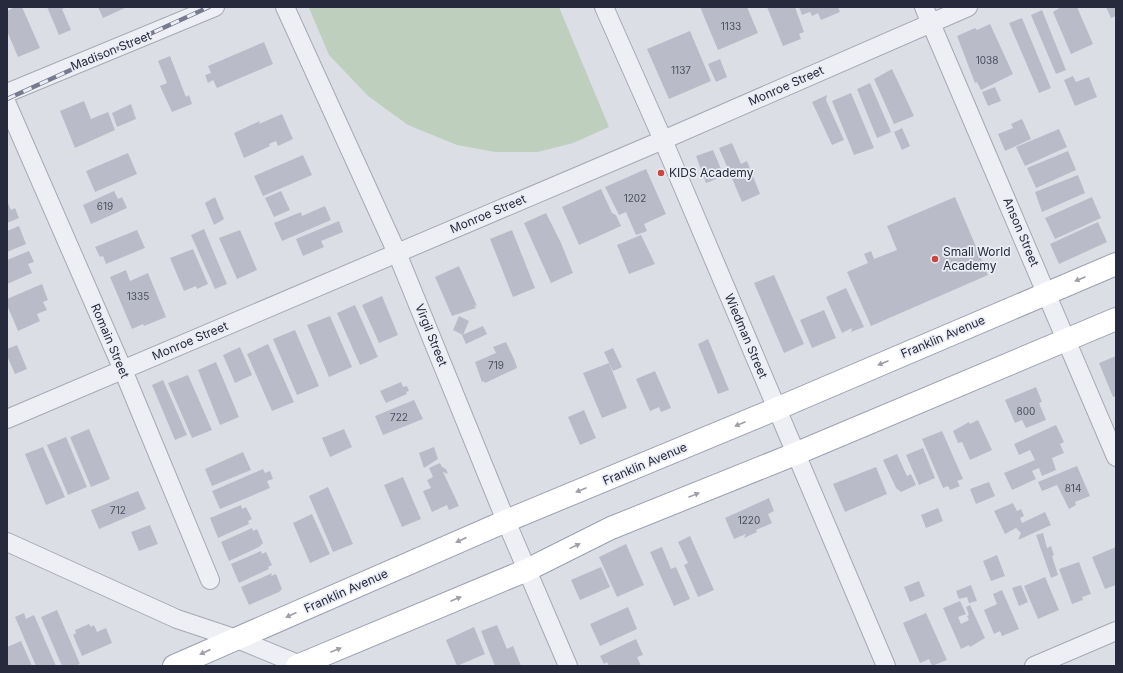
<svg xmlns="http://www.w3.org/2000/svg" width="1123" height="673" font-family="Inter,sans-serif">
<style>
.green{fill:#bed0bd}
.building{fill:#b9bcc8}
.lines{fill:none;stroke-linecap:round;stroke-linejoin:round}
.minor-casing{stroke:#a5a8b3;stroke-width:20}
.major-casing{stroke:#9ba0b1;stroke-width:24}
.minor{stroke:#eeeff4;stroke-width:18}
.major{stroke:#fff;stroke-width:22}
.rail-casing{stroke:#767b8f;stroke-width:4.5}
.rail{stroke:#ebedf4;stroke-width:3;stroke-dasharray:9;stroke-linecap:butt}
.oneway{fill:#9d9fa7}
.poi-dot{fill:#cb4641;stroke:#ebedf4;stroke-width:1.5}
.labels{text-anchor:middle;stroke-width:3.5;stroke-linejoin:round;paint-order:stroke}
.number-label{font-size:10px;fill:#4b4e5f}
.street-label{font-size:12px;fill:#262a3c;stroke:#ebedf4}
.poi-label{font-size:12px;fill:#262a3c;stroke:#ebedf4;text-anchor:start}
</style>
<rect width="100%" height="100%" fill="#dcdee6"/>
<!-- green -->
<path class="green" d="M312,7H559L609,127L573,143L538,152H495L457,145L408,125L368,96L329,55L309,8Z"/>
<!-- building -->
<path class="building" d="M15,7H22L40,48L18,57L7,31V11Z
M47,7H67L62,9L71,30L59,35Z
M98,7H124L125,8L103,18Z
M700,7H747L758,33L718,50Z
M767,7H795L804,32L799,34L801,39L783,46Z
M799,7H838L840,12L821,20L818,13L812,16L810,12L802,15Z
M1061,7H1077L1093,44L1071,54L1053,12Z
M1106,7H1116V16L1111,18Z
M1042,10L1066,70L1056,74L1031,15Z
M1022,18L1051,88L1039,93L1009,23Z
M990,24L1013,74L981,90L977,82L975,83L957,36L975,28L977,30Z
M690,31L711,81L669,99L647,49Z
M264,42L273,64L217,88L213,80L208,83L205,75L211,73L208,66Z
M170,56L186,97L189,95L192,104L172,112L160,86L167,83L158,61Z
M720,59L727,77L716,82L708,64Z
M892,69L914,116L894,124L874,79Z
M1073,76L1076,82L1089,77L1097,97L1075,106L1064,80Z
M870,83L891,132L877,138L857,89Z
M995,87L1001,101L988,106L982,92Z
M851,93L874,148L854,155L832,101Z
M827,95L826,100L844,140L832,145L812,102Z
M84,101L91,119L108,112L115,130L75,148L60,111Z
M131,104L136,119L117,127L112,113Z
M282,114L293,139L278,146L276,141L269,144L270,146L244,158L234,133L260,121L259,124Z
M1022,119L1031,139L1005,151L998,134L1013,128L1011,124Z
M902,128L910,146L902,150L894,132Z
M1059,129L1067,147L1025,166L1016,147Z
M732,143L741,164L747,161L760,194L742,202L719,148Z
M713,150L724,176L706,183L696,156Z
M1068,151L1076,170L1036,188L1027,168Z
M128,153L137,174L95,192L86,171Z
M303,155L312,175L263,196L254,176Z
M646,169L666,214L644,224L647,231L636,235L626,212L619,215L605,187Z
M1078,175L1085,193L1042,212L1035,192Z
M601,189L612,213L616,215L621,226L579,245L562,207Z
M114,191L118,199L122,197L127,208L91,224L83,205Z
M281,191L290,210L274,217L265,198Z
M215,197L224,219L214,225L205,203Z
M955,197L988,275L871,326L847,272L868,263L864,254L871,251L874,259L897,250L887,226Z
M1092,197L1101,218L1055,239L1045,218Z
M7,201L11,210L15,208L19,218L7,223Z
M325,206L331,220L282,241L274,223L301,212L302,216Z
M546,213L561,243L573,273L551,283L524,223Z
M339,221L343,232L321,241L324,247L303,256L296,239Z
M1098,222L1107,242L1059,264L1050,244Z
M19,226L26,244L7,252V231Z
M204,229L227,284L215,289L191,235Z
M137,230L145,248L106,264L103,256L100,257L95,247Z
M240,230L257,270L237,279L219,238Z
M512,230L535,288L513,297L490,239Z
M641,235L655,264L629,274L617,245Z
M193,249L208,284L197,289L196,286L184,291L170,258Z
M29,251L34,262L28,264L32,273L7,284V260Z
M459,266L477,306L474,305L476,308L452,316L435,277Z
M126,270L130,281L148,273L166,317L144,326L143,324L132,329L110,277Z
M774,275L804,344L784,353L754,283Z
M42,284L48,300L43,302L47,310L37,314L40,321L18,331L7,305V299Z
M846,288L864,327L851,332L852,328L842,333L826,297Z
M382,296L398,335L379,343L362,305Z
M355,305L378,357L360,365L337,313Z
M824,310L836,338L812,348L800,320Z
M330,316L352,367L329,377L307,325Z
M459,316L469,321L463,335L453,330Z
M483,326L487,334L466,344L462,335Z
M295,330L319,386L297,395L273,339Z
M708,339L729,390L718,394L698,344Z
M506,342L515,361L517,368L485,383L484,381L482,382L475,362L496,353L493,347Z
M268,344L294,402L272,411L247,354Z
M17,345L27,369L15,374L7,356V349Z
M240,347L252,375L235,383L223,355Z
M613,348L622,367L613,371L604,352Z
M1116,356V396L1113,397L1099,363Z
M216,362L239,417L220,425L198,370Z
M609,363L627,408L602,418L583,373Z
M655,371L671,408L661,412L659,407L650,411L636,379Z
M188,375L212,430L192,438L168,383Z
M163,380L187,435L175,440L152,385Z
M401,382L403,387L407,386L409,391L406,392L407,394L386,403L380,391Z
M1036,387L1042,402L1039,403L1046,420L1026,428L1022,420L1015,423L1005,400Z
M414,400L423,419L383,435L375,416Z
M584,410L596,438L580,445L568,417Z
M978,420L992,450L970,460L962,442L958,443L953,431L969,422L970,424Z
M1056,425L1064,442L1060,444L1064,453L1052,458L1056,470L1042,476L1039,468L1032,471L1036,479L1012,490L1004,473L1035,460L1030,450L1019,455L1014,444Z
M89,429L110,479L91,487L70,437Z
M344,429L352,447L330,457L322,438Z
M942,431L963,479L957,481L960,486L950,490L948,486L943,488L922,439Z
M66,437L87,487L68,495L47,445Z
M43,447L65,497L46,505L25,454Z
M434,447L438,459L424,468L419,453Z
M923,448L935,478L919,485L906,455Z
M243,452L251,470L212,486L205,469Z
M897,454L907,476L911,474L916,485L901,492L896,488L883,460Z
M440,463L442,467L446,469L448,474L443,472L459,506L449,510L447,505L432,512L423,491L431,488L427,480L433,477L429,468Z
M1077,466L1090,496L1075,502L1076,505L1069,509L1057,485L1042,491L1038,482Z
M876,467L887,494L845,512L833,484Z
M263,469L265,473L270,471L273,479L267,481L270,488L220,509L212,491Z
M403,477L421,519L402,527L384,485Z
M989,482L995,496L976,504L970,489Z
M328,487L353,544L333,552L309,496Z
M138,491L146,509L99,529L91,510Z
M769,498L774,511L768,514L772,523L756,530L757,532L744,538L746,534L734,539L725,518Z
M1013,503L1017,511L1021,509L1024,516L1020,518L1022,523L1045,512L1051,525L1018,540L1021,533L1016,528L1005,534L994,511Z
M241,505L242,509L246,507L252,519L248,521L249,524L218,538L210,518Z
M938,508L943,521L926,528L921,515Z
M312,514L330,554L310,563L293,523Z
M150,525L158,544L139,551L131,532Z
M252,528L253,531L257,529L263,543L259,547L229,561L221,542Z
M1043,533L1047,548L1051,546L1054,555L1052,556L1058,575L1051,578L1036,535Z
M690,536L714,590L698,597L684,565L688,563L678,542Z
M626,544L644,585L617,597L599,557Z
M662,547L671,569L676,567L690,599L674,606L650,552Z
M1116,547V585L1105,589L1092,557Z
M261,551L262,554L266,552L272,565L268,567L269,569L239,583L231,564Z
M997,555L1005,576L991,581L983,561Z
M1079,562L1091,594L1082,597L1083,600L1072,604L1059,569Z
M601,567L610,587L580,600L571,580Z
M272,573L271,576L276,574L282,589L279,592L249,605L241,587Z
M1045,577L1059,610L1038,619L1024,586Z
M919,581L925,596L910,602L904,587Z
M971,585L977,601L969,603L967,597L959,599L956,591Z
M1021,585L1028,602L1019,606L1012,588Z
M1002,590L1019,629L1002,636L1000,631L994,634L984,610L997,604L993,594Z
M960,601L966,614L958,617L961,624L969,620L967,616L969,615L966,607L970,605L985,638L970,647L969,645L961,649L943,608Z
M628,607L637,629L600,646L590,624Z
M57,610L80,664L75,666H62L41,617Z
M24,613L26,619L34,615L56,666H36L15,617Z
M926,613L947,660L932,666L929,659L920,663L903,623Z
M89,624L91,627L94,625L97,632L106,628L112,643L82,656L73,635L76,633L75,630Z
M497,625L507,649L513,646L521,666H495L481,631Z
M474,627L485,654L457,666L446,640Z
M636,639L643,655L637,657L641,666H609L607,662L604,664L600,656Z
M21,641L32,666H7V647Z"/>
<g class="lines">
<!-- minor casing -->
<g class="minor-casing">
<path id="minor" d="M285,7L397,253L506,521L568,666
M604,7L663,140L886,666
M924,7L1116,457
M7,93L215,7
M7,104L123,370L210,580
M7,419L663,140L968,7
M7,542L177,619L237,639L303,666
M1034,666L1116,631"/>
</g>
<!-- major casing -->
<g class="major-casing">
<path id="major" d="M174,666L506,521L776,409L1116,264
M297,666L527,570L611,528L795,454L1116,319"/>
</g>
<!-- minor -->
<use href="#minor" class="minor"/>
<!-- major -->
<use href="#major" class="major"/>
<!-- rail casing -->
<g class="rail-casing">
<path id="rail" d="M7,99L209,7"/>
</g>
<!-- rail -->
<use href="#rail" class="rail"/>
</g>
<!-- one-way arrows -->
<defs><path id="oneway-solid" d="M-6-.8H1V-3.2L6.5 0L1 3.2V.8H-6Z"/></defs>
<g class="oneway">
<use href="#oneway-solid" transform="translate(1080 279) rotate(157)"/>
<use href="#oneway-solid" transform="translate(883 363) rotate(157)"/>
<use href="#oneway-solid" transform="translate(740 424) rotate(157)"/>
<use href="#oneway-solid" transform="translate(581 490) rotate(157)"/>
<use href="#oneway-solid" transform="translate(694 495) rotate(-22)"/>
<use href="#oneway-solid" transform="translate(461 540) rotate(156)"/>
<use href="#oneway-solid" transform="translate(575 546) rotate(-26)"/>
<use href="#oneway-solid" transform="translate(456 599) rotate(-23)"/>
<use href="#oneway-solid" transform="translate(291 615) rotate(156)"/>
<use href="#oneway-solid" transform="translate(336 650) rotate(-23)"/>
<use href="#oneway-solid" transform="translate(205 652) rotate(156)"/>
</g>
<!-- markers -->
<g class="poi-dot">
<circle cx="661" cy="173" r="4"/>
<circle cx="935" cy="259" r="4"/>
</g>
<g class="labels">
<!-- number labels -->
<g class="number-label">
<text x="731" y="30">1133</text>
<text x="987" y="64">1038</text>
<text x="681" y="74">1137</text>
<text x="635" y="202">1202</text>
<text x="105" y="210">619</text>
<text x="138" y="300">1335</text>
<text x="496" y="369">719</text>
<text x="1026" y="415">800</text>
<text x="399" y="421">722</text>
<text x="1073" y="492">814</text>
<text x="118" y="514">712</text>
<text x="749" y="524">1220</text>
</g>
<!-- street labels -->
<g class="street-label">
<text transform="translate(111 51) rotate(-22)" y="4">Madison Street</text>
<text transform="translate(786 86) rotate(-24)" y="4">Monroe Street</text>
<text transform="translate(488 214) rotate(-23)" y="4">Monroe Street</text>
<text transform="translate(1021 232) rotate(67)" y="4">Anson Street</text>
<text transform="translate(431 335) rotate(68)" y="4">Virgil Street</text>
<text transform="translate(746 336) rotate(67)" y="4">Wiedman Street</text>
<text transform="translate(943 337) rotate(-23)" y="4">Franklin Avenue</text>
<text transform="translate(110 341) rotate(67)" y="4">Romain Street</text>
<text transform="translate(190 341) rotate(-23)" y="4">Monroe Street</text>
<text transform="translate(645 464) rotate(-23)" y="4">Franklin Avenue</text>
<text transform="translate(346 591) rotate(-24)" y="4">Franklin Avenue</text>
</g>
<!-- poi labels -->
<g class="poi-label">
<text x="669" y="177">KIDS Academy</text>
<text x="943" y="256">Small World<tspan x="943" dy="14">Academy</tspan></text>
</g>
</g>
<!-- border -->
<rect width="1123" height="673" fill="none" stroke="#262a3c" stroke-width="16"/>
</svg>
